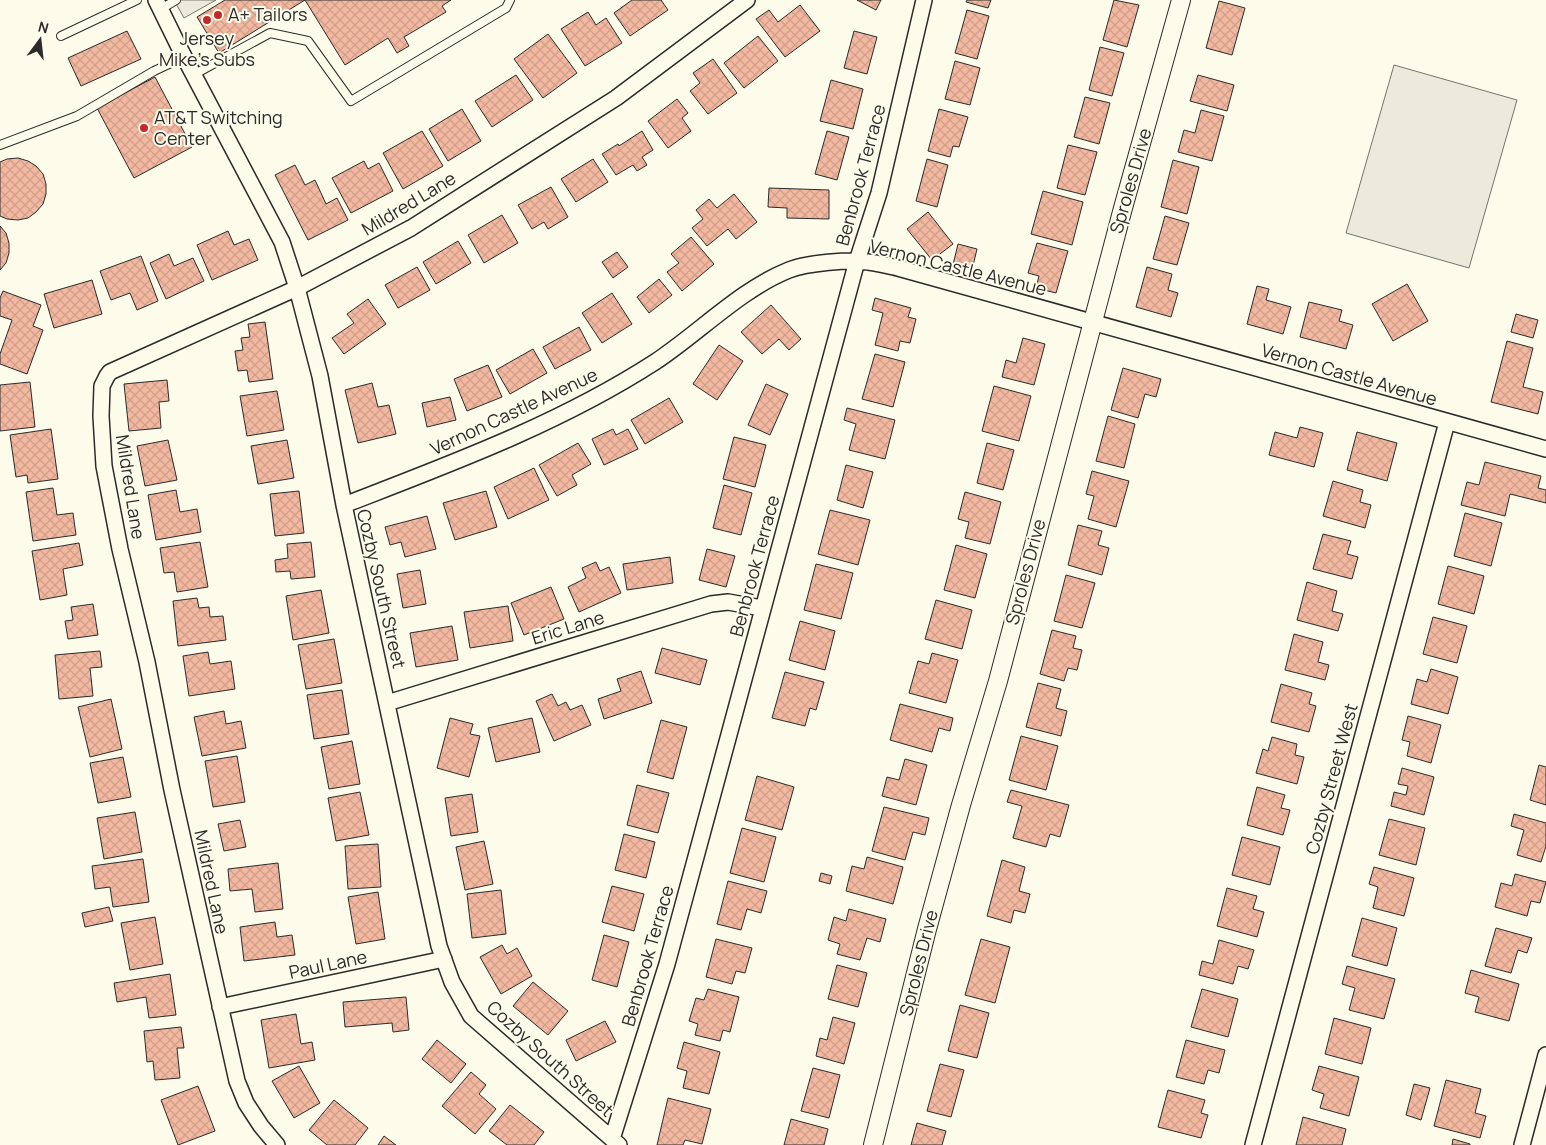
<svg xmlns="http://www.w3.org/2000/svg" width="1546" height="1145" font-family="Manrope,sans-serif">
<style>
.garden{fill:#ecebdb;stroke:#74746e}
.parking{fill:#eceadb;stroke:#74746e}
.building{fill:url(#building-cross-hatch);stroke:#2b2b2b}
.lines{fill:none;stroke-linecap:round;stroke-linejoin:round}
.service-casing{stroke:#2b2b2b;stroke-width:10}
.minor-casing{stroke:#2b2b2b;stroke-width:18}
.tertiary-casing{stroke:#2b2b2b;stroke-width:20}
.service{stroke:#fdfbea;stroke-width:8}
.minor{stroke:#fdfbea;stroke-width:15}
.tertiary{stroke:#fdfbea;stroke-width:18}
.poi-dot{fill:#c62828;stroke:#fdfbea;stroke-width:2}
.labels{text-anchor:middle;stroke-width:4;stroke-linejoin:round;paint-order:stroke}
.poi-label{font-size:18px;fill:#2b2b2b;stroke:#fdfbea;text-anchor:start}
.street-label{font-size:18px;fill:#2b2b2b;stroke:#fdfbea}
</style>
<defs>
<pattern id="building-cross-hatch" width="8" height="8" patternUnits="userSpaceOnUse" patternTransform="scale(1.25)"><rect width="8" height="8" fill="#f2b8a0"/><path d="M0 0l8 8M0 8l8-8" fill="none" stroke="#d09e8a"/></pattern>
</defs>
<rect width="100%" height="100%" fill="#fdfbea"/>
<!-- garden -->
<path class="garden" d="M1394,65L1517,100L1469,268L1346,233Z"/>
<!-- parking -->
<path class="parking" d="M174,0H216L184,18Z"/>
<!-- building -->
<path class="building" d="M225,0H451L442,6L446,12L404,37L409,46L397,53L388,38L345,65L305,0L219,53L197,17Z
M632,0H661L668,10L630,36L614,13Z
M857,0H881L876,10Z
M967,0H991L988,8L966,2Z
M1114,0L1139,5L1127,47L1103,40Z
M1219,1L1245,8L1232,55L1206,48Z
M800,5L820,31L785,57L756,19L769,10L778,22Z
M967,10L989,16L977,59L955,53Z
M588,12L596,25L606,18L622,43L585,66L561,29Z
M127,31L141,59L81,86L68,58Z
M854,31L877,37L867,74L844,68Z
M548,34L577,73L543,98L514,59Z
M758,36L778,61L744,88L724,63Z
M1100,47L1124,53L1112,96L1089,90Z
M713,59L737,93L708,114L690,91L700,83L693,73Z
M955,61L980,68L970,105L945,99Z
M516,75L533,100L492,127L475,101Z
M1198,75L1234,85L1227,111L1190,101Z
M155,77L192,147L134,178L97,108Z
M831,80L863,89L853,129L820,121Z
M1085,97L1110,103L1099,144L1074,137Z
M677,99L688,113L682,118L691,131L668,148L648,121Z
M462,109L481,141L448,161L429,129Z
M939,109L968,117L959,147L953,146L950,157L928,151Z
M1201,110L1224,116L1212,161L1178,152L1184,130L1195,133Z
M422,131L443,166L403,189L383,153Z
M642,131L653,150L642,157L647,165L637,171L633,165L616,175L602,154L618,144L619,146Z
M827,131L849,137L837,180L815,174Z
M1068,145L1097,152L1085,195L1057,188Z
M18,158L28,161L36,166L43,174L46,184V194L43,204L36,212L28,218L18,220L7,219L0,216V162L7,159Z
M593,159L608,182L576,202L561,179Z
M927,159L948,165L937,207L916,201Z
M1173,160L1199,167L1187,214L1161,207Z
M364,161L368,169L379,163L393,191L351,213L332,178Z
M295,165L305,185L315,180L326,204L337,198L348,220L308,240L275,175Z
M551,187L568,217L548,229L544,222L532,229L518,205Z
M769,188L829,190V219L787,218V208L768,207Z
M1043,191L1083,202L1072,245L1031,234Z
M734,194L757,222L736,239L728,229L707,246L692,228L703,219L696,210L709,199L717,208Z
M928,212L953,244L932,260L907,229Z
M502,215L518,243L484,263L468,235Z
M1165,216L1189,223L1177,265L1153,259Z
M0,226L6,233L9,243V253L6,263L0,270Z
M228,231L234,245L249,239L258,260L212,280L197,245Z
M691,237L714,264L682,291L667,272L679,263L671,254Z
M458,241L471,263L436,284L423,262Z
M1037,243L1068,251L1056,293L1036,288L1039,276L1028,273Z
M958,244L977,249L972,270L953,265Z
M617,252L628,267L613,278L602,262Z
M169,254L174,266L193,258L204,281L166,299L150,263Z
M141,256L158,301L137,310L130,293L111,300L100,271Z
M417,267L430,290L398,308L385,285Z
M1147,267L1172,274L1168,290L1178,293L1171,317L1136,307Z
M659,279L672,295L649,313L637,297Z
M92,280L102,314L54,328L44,294Z
M1407,284L1428,321L1393,341L1372,304Z
M1257,286L1269,289L1266,300L1291,307L1283,334L1247,324Z
M3,291L41,305L33,326L43,330L27,374L0,364V354L12,320L0,316V298Z
M612,293L632,324L602,343L582,313Z
M875,298L911,308L908,317L916,319L910,343L900,341L898,351L875,345L883,313L872,310Z
M368,299L386,324L344,354L332,338L354,323L347,314Z
M1309,302L1342,310L1339,321L1353,325L1346,349L1300,337Z
M771,305L801,339L789,350L779,339L762,354L741,332Z
M1516,314L1538,320L1533,338L1511,332Z
M265,322L273,379L249,382L247,370L238,371L235,351L243,350L241,338L250,337L248,324Z
M579,327L591,350L555,369L543,347Z
M1023,338L1045,344L1034,385L1002,377L1006,360L1016,363Z
M1507,341L1533,348L1523,387L1543,392L1538,414L1491,402Z
M719,345L743,361L717,400L693,384Z
M533,349L547,373L510,394L496,370Z
M875,354L905,362L893,407L862,399Z
M488,365L502,397L467,411L454,379Z
M1123,368L1161,379L1156,397L1145,394L1138,418L1111,410Z
M167,380L169,401L159,402L161,428L129,431L124,384Z
M30,382L35,427L0,431V385Z
M372,383L378,407L389,405L396,434L358,443L345,390Z
M766,384L788,394L770,435L748,425Z
M994,386L1031,396L1019,441L982,431Z
M277,391L284,430L247,436L240,396Z
M450,397L456,420L427,427L422,403Z
M669,398L683,422L645,444L631,420Z
M847,408L895,420L885,459L849,450L856,424L844,420Z
M1108,416L1135,424L1124,468L1096,461Z
M1300,427L1323,433L1314,467L1269,455L1275,432L1297,438Z
M51,429L58,479L28,483L27,475L16,477L10,435Z
M613,429L616,435L628,429L638,449L604,465L592,439Z
M1357,432L1397,443L1387,481L1347,470Z
M734,437L766,445L755,487L723,479Z
M168,440L177,480L145,486L137,446Z
M287,440L294,478L258,484L251,446Z
M578,443L591,464L572,475L577,485L557,496L539,465Z
M987,443L1014,450L1003,490L977,483Z
M1485,462L1541,476L1538,488L1546,490V503L1510,494L1505,516L1461,505L1467,482L1479,485Z
M846,465L873,472L863,508L837,500Z
M534,468L549,500L508,519L494,487Z
M1092,471L1129,481L1116,527L1088,519L1094,496L1086,494Z
M1333,481L1363,490L1360,502L1371,505L1365,528L1323,516Z
M724,485L752,493L741,535L713,528Z
M53,488L57,515L73,513L76,535L33,541L26,492Z
M176,490L180,512L197,509L201,532L156,540L148,495Z
M299,491L304,533L275,536L270,494Z
M486,491L497,527L455,540L443,503Z
M965,492L1001,502L990,544L965,538L969,522L958,519Z
M830,510L870,520L858,565L818,554Z
M1465,513L1502,523L1491,566L1454,556Z
M427,516L436,549L405,557L401,542L390,545L385,527Z
M1078,525L1102,531L1098,545L1109,548L1102,575L1068,565Z
M1323,534L1351,541L1347,554L1358,557L1352,579L1313,569Z
M200,542L208,587L177,592L174,572L164,573L160,548Z
M311,542L315,577L291,579L290,571L276,572L275,560L288,558L287,544Z
M79,543L83,565L63,569L67,595L40,600L32,551Z
M956,545L987,554L975,598L944,590Z
M707,549L735,556L726,587L699,580Z
M670,557L673,583L627,590L623,564Z
M596,562L600,571L609,567L621,593L579,612L568,587L586,578L582,568Z
M816,564L853,573L841,619L804,610Z
M1448,566L1484,576L1474,614L1438,604Z
M420,570L426,604L403,608L397,574Z
M1066,575L1095,583L1082,628L1054,621Z
M1307,582L1337,591L1332,611L1343,614L1338,631L1297,620Z
M551,587L564,619L524,635L511,603Z
M321,590L329,633L293,640L286,596Z
M197,598L199,608L209,607L210,617L223,616L226,640L178,646L173,601Z
M936,600L972,610L962,649L925,639Z
M93,604L98,635L68,639L65,621L73,620L71,607Z
M508,606L513,641L470,648L464,612Z
M1433,617L1467,626L1457,663L1423,654Z
M800,621L835,631L825,670L789,660Z
M452,626L458,660L416,667L410,633Z
M1052,630L1076,636L1073,648L1082,650L1077,670L1068,668L1064,681L1040,674Z
M1294,634L1323,642L1318,662L1329,665L1325,680L1285,670Z
M334,639L342,683L306,689L298,645Z
M662,648L707,660L700,685L655,673Z
M100,651L102,667L90,668L93,696L59,699L55,655Z
M208,652L210,664L231,661L235,689L189,696L183,656Z
M932,653L958,660L946,703L909,693L918,661L929,664Z
M1431,669L1458,677L1448,714L1411,704L1417,679L1427,682Z
M641,671L652,703L604,719L598,699L621,691L617,679Z
M785,672L824,682L816,710L810,708L805,726L772,718Z
M1038,683L1061,689L1056,708L1067,711L1061,736L1026,727Z
M1281,684L1312,693L1309,704L1316,706L1309,732L1271,722Z
M342,690L349,734L314,739L307,695Z
M552,694L558,706L566,702L570,710L582,705L591,725L554,741L536,701Z
M111,699L122,749L90,757L78,707Z
M900,704L953,718L950,731L939,728L932,752L890,740Z
M224,711L226,724L241,721L246,748L202,756L194,717Z
M1408,716L1441,725L1431,763L1407,756L1410,742L1402,740Z
M450,718L473,724L470,734L480,736L469,777L437,768Z
M532,718L540,752L496,762L488,728Z
M661,720L687,727L673,779L647,772Z
M1021,736L1058,746L1046,790L1009,780Z
M1272,737L1297,744L1295,755L1304,757L1297,784L1256,773L1263,749L1268,751Z
M352,741L360,784L329,789L321,747Z
M237,756L245,802L213,807L205,761Z
M123,757L131,797L98,803L90,763Z
M905,759L927,765L916,805L882,796L887,777L899,780Z
M1539,765L1546,767V805L1530,800Z
M1402,768L1434,777L1424,815L1391,806L1394,792L1406,795L1408,786L1398,784Z
M757,776L794,787L782,830L745,820Z
M637,785L669,793L658,833L627,825Z
M1257,787L1285,795L1281,808L1290,810L1283,835L1247,825Z
M1011,790L1069,805L1060,837L1050,834L1046,847L1013,838L1022,806L1007,802Z
M360,792L369,835L336,841L328,798Z
M472,794L478,832L451,836L445,798Z
M884,807L929,818L925,835L913,832L905,860L872,851Z
M135,812L142,852L104,859L97,818Z
M1514,814L1546,823V846L1541,862L1517,855L1524,830L1511,826Z
M1389,819L1425,828L1416,865L1379,855Z
M240,820L246,847L224,851L218,824Z
M742,828L776,837L764,882L730,873Z
M624,834L655,842L646,878L615,870Z
M1242,837L1280,847L1270,885L1232,875Z
M484,841L493,884L465,890L456,847Z
M378,844L381,887L348,889L345,846Z
M867,857L903,867L893,904L846,891L852,866L864,869Z
M143,859L149,902L113,907L110,887L95,889L92,866Z
M1002,860L1025,867L1019,891L1030,894L1025,913L1014,910L1011,923L987,916Z
M278,863L283,909L255,912L252,889L230,891L228,869Z
M1374,867L1414,878L1404,916L1373,908L1378,887L1369,884Z
M821,873L832,876L830,884L819,881Z
M1515,874L1546,882L1540,903L1531,901L1527,916L1495,907L1501,883L1512,886Z
M728,881L767,891L761,913L747,909L741,930L717,924Z
M612,886L644,894L634,931L602,922Z
M1227,888L1257,896L1253,909L1264,912L1257,937L1217,926Z
M501,890L506,934L472,938L467,894Z
M378,892L385,939L356,944L348,897Z
M109,907L113,921L85,927L82,913Z
M849,909L886,919L880,942L867,938L860,960L837,954L840,944L828,940L834,917L846,921Z
M155,917L163,964L130,970L121,923Z
M1362,918L1397,928L1387,966L1352,956Z
M275,922L277,937L292,935L295,955L244,961L240,927Z
M1496,928L1532,938L1527,953L1518,950L1511,973L1485,966Z
M604,935L629,942L617,987L592,980Z
M716,939L752,948L745,973L736,971L732,984L706,977Z
M981,939L1010,947L995,1003L965,995Z
M1219,940L1254,950L1248,969L1238,966L1233,984L1199,975L1202,961L1213,964Z
M502,945L507,954L517,948L532,976L501,994L480,957Z
M837,965L867,973L858,1007L828,999Z
M1347,966L1395,979L1384,1019L1349,1010L1355,988L1342,984Z
M1471,970L1519,984L1509,1021L1475,1012L1479,997L1465,993Z
M170,974L176,1015L149,1018L146,997L117,1002L114,983Z
M533,982L568,1011L548,1035L513,1006Z
M708,989L739,997L730,1032L723,1030L720,1041L695,1035L698,1024L689,1021L696,998L704,1000Z
M1202,989L1238,999L1228,1037L1191,1027Z
M406,997L409,1030L393,1032L392,1023L345,1027L343,1002Z
M960,1005L989,1013L977,1058L948,1051Z
M296,1014L301,1044L312,1042L315,1060L269,1068L261,1020Z
M833,1017L855,1023L844,1064L816,1056L820,1038L827,1040Z
M1334,1018L1371,1028L1362,1064L1325,1054Z
M605,1021L616,1042L576,1061L566,1040Z
M181,1027L184,1048H177L180,1078L155,1080L153,1061L147,1062L144,1031Z
M437,1040L466,1064L451,1083L422,1059Z
M1186,1040L1225,1050L1219,1073L1208,1070L1204,1084L1176,1077Z
M684,1042L720,1052L709,1094L683,1088L687,1071L677,1068Z
M940,1064L964,1070L951,1117L927,1111Z
M299,1066L320,1103L294,1118L272,1081Z
M1319,1066L1359,1077L1349,1116L1320,1108L1324,1094L1312,1090Z
M813,1068L840,1075L829,1118L801,1111Z
M471,1072L486,1085L479,1094L496,1109L475,1134L442,1106Z
M1446,1080L1481,1089L1475,1113L1486,1116L1480,1138L1434,1126Z
M1414,1084L1430,1088L1421,1120L1406,1115Z
M198,1086L215,1131L178,1145L161,1100Z
M1168,1090L1205,1100L1201,1113L1208,1115L1201,1138L1158,1127Z
M668,1098L711,1109L702,1144L685,1140L683,1145H657Z
M334,1100L368,1128L355,1145H327L309,1130Z
M510,1105L544,1132L534,1145H507L489,1131Z
M1303,1117L1346,1129L1342,1145H1296Z
M791,1119L828,1129L824,1145H784Z
M917,1123L946,1131L942,1145H911Z
M384,1136L396,1145H378Z
M1453,1139L1470,1144V1145H1452Z"/>
<g class="lines">
<!-- service casing -->
<g class="service-casing">
<path id="service" d="M161,9L176,0
M61,36L137,0
M193,75L270,33L308,41L351,101L506,8L510,0
M0,145L77,116L154,71L184,57"/>
</g>
<!-- minor casing -->
<g class="minor-casing">
<path id="minor" d="M156,0L180,49L282,242L297,288L320,376L344,505L439,946L452,982L471,1016L619,1145
M344,505C450,464 559,424 655,362C699,333 741,289 789,270C806,263 851,259 868,262C878,263 888,266 898,268L1546,449
M387,703L711,604L728,602L762,608
M220,1007L444,959
M612,1139L667,964L857,261L879,193L924,0
M277,1145L261,1126L246,1103L237,1081L172,790L147,662L120,549L104,466L101,416L102,386L107,376L110,372L297,288L411,228L616,98L747,0
M1253,1145L1447,422
M1522,1145L1546,1055"/>
</g>
<!-- tertiary casing -->
<g class="tertiary-casing">
<path id="tertiary" d="M873,1145L927,929L961,805L998,681L1123,208L1181,0"/>
</g>
<!-- service -->
<use href="#service" class="service"/>
<!-- minor -->
<use href="#minor" class="minor"/>
<!-- tertiary -->
<use href="#tertiary" class="tertiary"/>
</g>
<!-- markers -->
<g class="poi-dot">
<circle cx="218" cy="15" r="5"/>
<circle cx="207" cy="20" r="5"/>
<circle cx="144" cy="128" r="5"/>
</g>
<g class="labels">
<!-- poi labels -->
<g class="poi-label">
<text x="228" y="21">A+ Tailors</text>
<text x="207" y="45" text-anchor="middle">Jersey<tspan x="207" dy="21">Mike's Subs</tspan></text>
<text x="154" y="124">AT&amp;T Switching<tspan x="154" dy="21">Center</tspan></text>
</g>
<!-- street labels -->
<g class="street-label">
<text transform="translate(861 175) rotate(-75)" y="6">Benbrook Terrace</text>
<text transform="translate(1131 181) rotate(-74)" y="6">Sproles Drive</text>
<text transform="translate(409 204) rotate(-31)" y="6">Mildred Lane</text>
<text transform="translate(958 268) rotate(14)" y="6">Vernon Castle Avenue</text>
<text transform="translate(1349 375) rotate(16)" y="6">Vernon Castle Avenue</text>
<text transform="translate(514 412) rotate(-25)" y="6">Vernon Castle Avenue</text>
<text transform="translate(130 487) rotate(81)" y="6">Mildred Lane</text>
<text transform="translate(755 566) rotate(-75)" y="6">Benbrook Terrace</text>
<text transform="translate(1026 572) rotate(-75)" y="6">Sproles Drive</text>
<text transform="translate(381 589) rotate(77)" y="6">Cozby South Street</text>
<text transform="translate(568 628) rotate(-17)" y="6">Eric Lane</text>
<text transform="translate(1332 779) rotate(-75)" y="6">Cozby Street West</text>
<text transform="translate(211 882) rotate(78)" y="6">Mildred Lane</text>
<text transform="translate(648 956) rotate(-74)" y="6">Benbrook Terrace</text>
<text transform="translate(919 963) rotate(-76)" y="6">Sproles Drive</text>
<text transform="translate(328 965) rotate(-12)" y="6">Paul Lane</text>
<text transform="translate(550 1059) rotate(42)" y="6">Cozby South Street</text>
</g>
</g>
<!-- north arrow -->
<g transform="translate(40 40) rotate(15)" stroke="#fdfbea" stroke-width="4" paint-order="stroke">
<path d="M0-4L9 19L0 12L-9 19Z" fill="#2b2b2b"/>
<text y="-8" font-size="14" font-weight="bold" text-anchor="middle" fill="#2b2b2b">N</text>
</g>
</svg>
